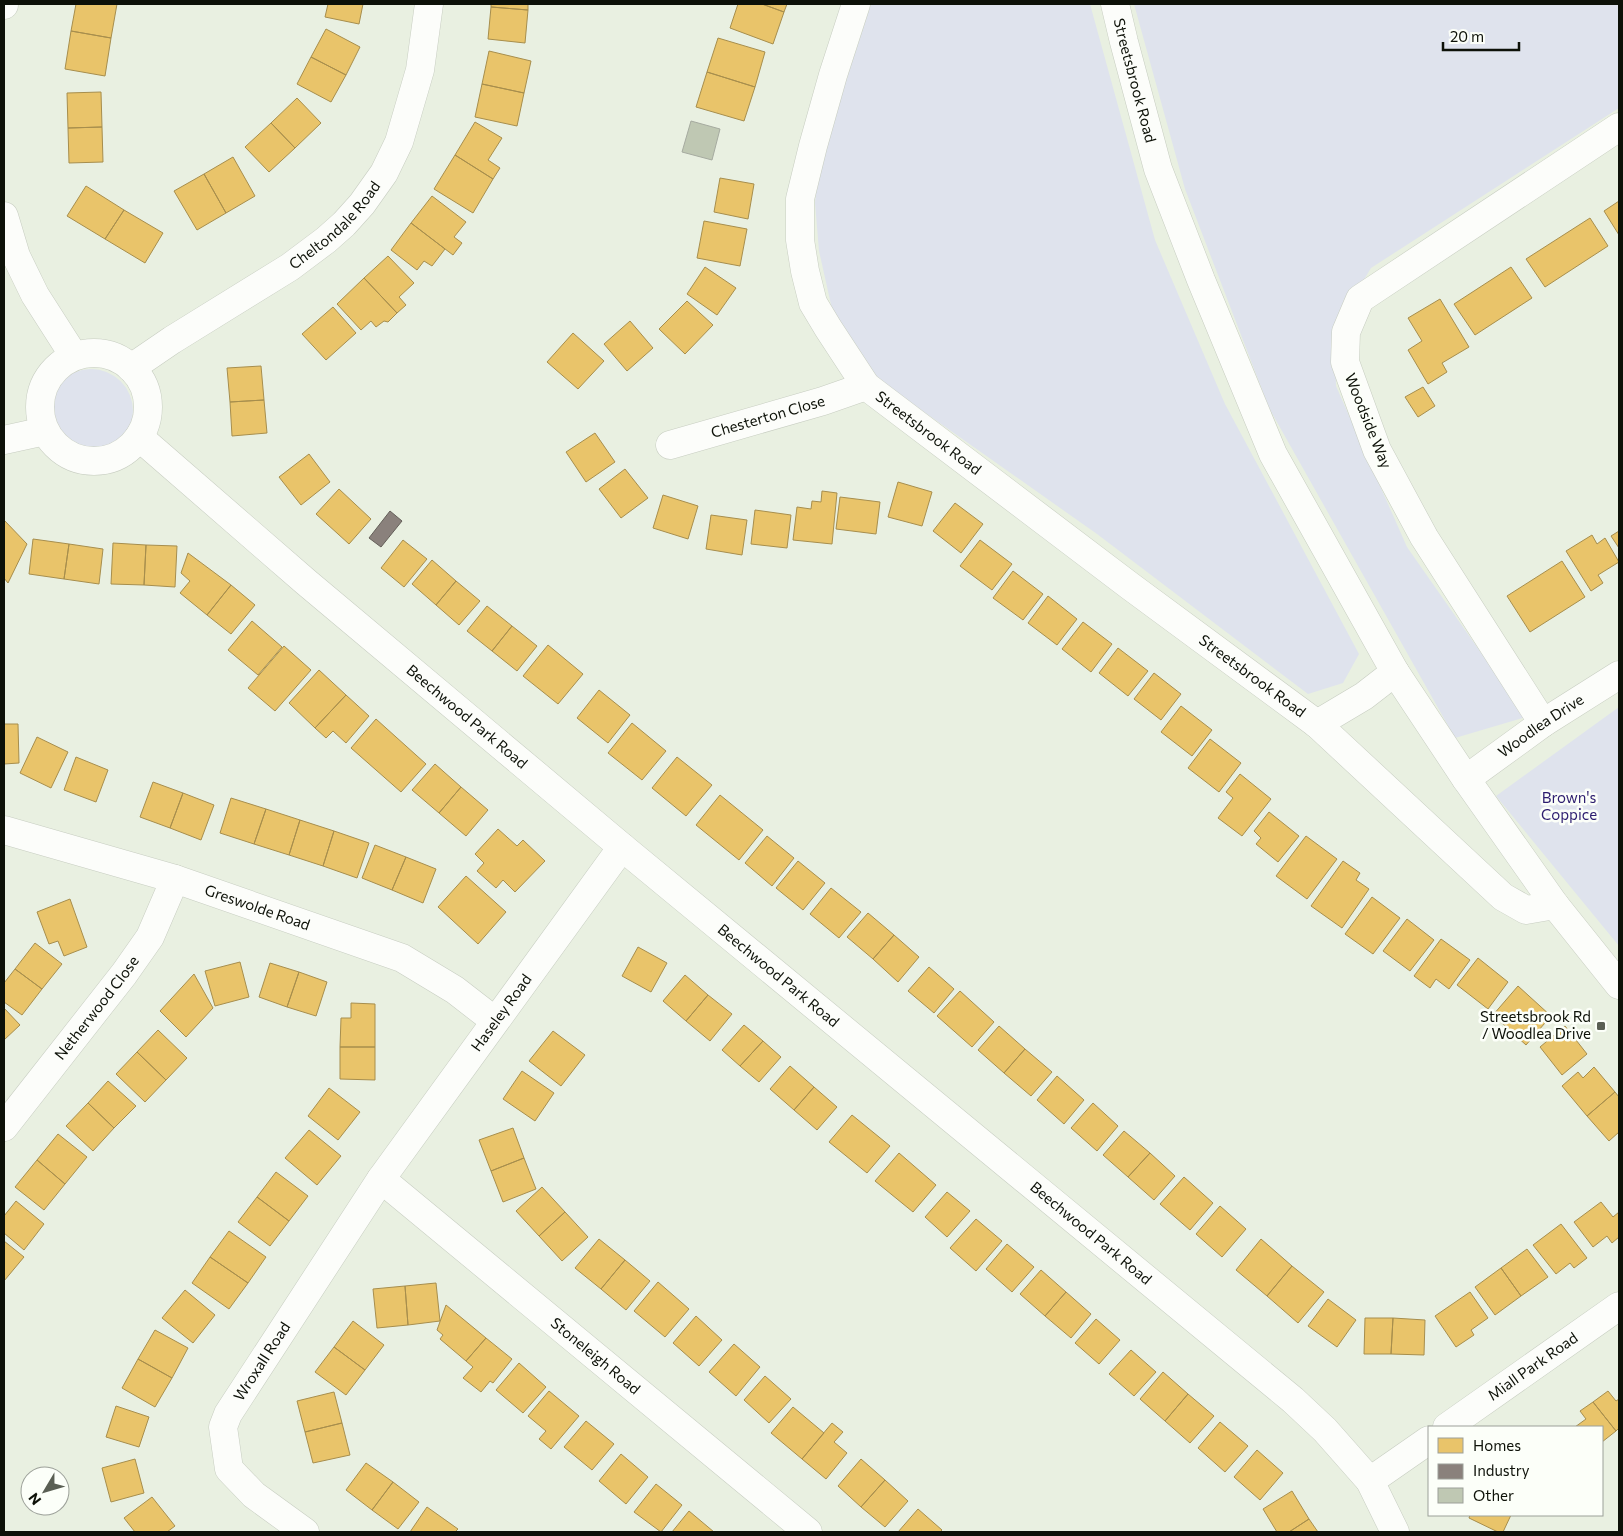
<svg xmlns="http://www.w3.org/2000/svg" width="1623" height="1536" font-family="Commissioner,sans-serif">
<style>
.green{fill:#dfe3ed}
.homes{fill:#e9c46a;stroke:#a78e4d}
.industry{fill:#8a817c;stroke:#645f59}
.building{fill:#bfc8b3;stroke:#a6aba0}
.lines{fill:none;stroke-linecap:round;stroke-linejoin:round}
.street-casing{stroke:#c7cdc1;stroke-width:29}
.secondary-casing{stroke:#c7cdc1;stroke-width:29}
.street{stroke:#fcfdfa;stroke-width:28}
.secondary{stroke:#fcfdfa;stroke-width:28}
.poi-dot{fill:#5a5f54;stroke:#fcfff9;stroke-width:2}
.labels{text-anchor:middle;stroke-width:5;stroke-linejoin:round;paint-order:stroke}
.street-label{font-size:15px;fill:#0d1108;stroke:#fcfff9}
.park-label{font-size:15px;fill:#2d1d6f;stroke:#fcfff9}
.poi-label{font-size:15px;fill:#0d1108;stroke:#fcfff9;text-anchor:end}
</style>
<rect width="100%" height="100%" fill="#e9f0e1"/>
<!-- green -->
<path class="green" d="M871,4H1090L1155,240L1225,404L1359,654L1343,683L1308,694L1097,534L873,376L832,309L819,251L815,203L819,164Z
M1134,4H1619V108L1371,268L1335,328L1336,386L1407,547L1526,717L1455,738L1269,408L1185,189Z
M49 411a42 42 0 1 1 84 0a42 42 0 1 1-84 0Z
M1619,707V946L1496,796Z"/>
<!-- homes -->
<path class="homes" d="M76,4H117L111,38L71,31Z
M328,4H363L359,24L325,17Z
M491,4H528V10L491,7Z
M738,4H762L784,12L773,44L730,28Z
M762,4H787L784,12Z
M491,7L528,10L525,43L488,39Z
M326,29L360,47L346,75L311,57Z
M71,31L111,38L105,76L65,69Z
M718,38L765,52L755,87L707,72Z
M489,51L531,61L524,93L482,84Z
M311,57L346,75L331,102L297,84Z
M707,72L755,87L744,121L696,107Z
M482,84L524,93L517,126L475,117Z
M101,92L102,127L68,128L67,93Z
M297,98L321,123L295,148L271,123Z
M475,122L502,138L488,160L500,168L493,179L455,155Z
M271,123L295,148L269,172L245,147Z
M102,127L103,162L69,163L68,128Z
M455,155L493,179L473,213L434,189Z
M233,157L255,196L226,213L204,174Z
M204,174L226,213L197,230L174,191Z
M720,178L754,184L748,219L714,212Z
M86,186L124,210L105,239L67,216Z
M432,196L466,222L454,237L462,243L453,255L411,223Z
M1619,201V235L1604,211Z
M124,210L163,233L145,263L105,239Z
M1590,218L1608,246L1545,287L1526,259Z
M704,221L747,229L740,266L697,258Z
M411,223L445,249L432,266L424,261L417,270L391,250Z
M388,256L414,283L399,297L406,305L397,313L364,278Z
M705,267L736,288L717,315L687,294Z
M1511,267L1532,298L1475,335L1454,304Z
M364,278L397,313L388,322L384,321L376,327L371,321L361,330L337,304Z
M1440,299L1469,347L1442,363L1447,372L1428,384L1408,350L1422,341L1408,318Z
M687,301L713,325L685,354L659,329Z
M333,307L356,333L326,360L302,334Z
M630,321L653,348L627,371L604,344Z
M573,333L604,361L578,389L547,362Z
M261,366L264,400L230,402L227,368Z
M1423,387L1435,406L1418,417L1405,397Z
M264,400L267,433L232,436L230,402Z
M595,433L615,462L586,482L566,452Z
M309,454L330,482L301,505L279,477Z
M625,469L648,498L621,518L599,489Z
M898,482L932,492L922,526L888,517Z
M339,489L371,519L349,544L316,514Z
M822,491L837,493L832,544L793,540L797,507L811,509L812,501L821,502Z
M663,495L698,506L688,539L653,528Z
M840,497L880,502L876,534L836,529Z
M955,503L983,524L961,553L933,531Z
M755,510L791,515L787,548L751,544Z
M711,515L747,520L742,555L706,549Z
M4,520L27,544L8,583L4,578Z
M1619,531V548L1611,536Z
M1592,535L1597,544L1605,538L1619,562L1598,575L1603,583L1591,591L1566,551Z
M33,539L69,544L64,579L29,574Z
M403,540L427,559L404,587L381,568Z
M980,540L1012,564L992,590L960,566Z
M113,543L146,545L144,585L111,584Z
M69,544L103,549L99,584L64,579Z
M146,545L177,546L175,587L144,585Z
M188,553L231,585L207,615L180,593L190,581L181,573Z
M432,560L456,581L436,605L412,584Z
M1562,561L1585,597L1530,632L1507,596Z
M1013,571L1043,594L1023,620L993,598Z
M456,581L480,601L459,625L436,605Z
M231,585L255,605L231,634L207,615Z
M1048,596L1077,619L1057,645L1028,623Z
M487,606L512,626L492,651L467,631Z
M252,621L282,647L258,675L228,650Z
M1083,622L1112,644L1091,672L1062,649Z
M512,626L537,646L517,671L492,651Z
M548,645L583,674L558,704L523,676Z
M284,646L311,670L275,711L248,688Z
M1118,648L1148,671L1128,696L1099,673Z
M319,670L346,695L315,728L289,703Z
M1154,673L1181,694L1161,720L1134,699Z
M599,690L630,715L608,743L577,718Z
M346,695L369,716L346,743L333,731L326,738L315,728Z
M1181,706L1212,730L1192,756L1161,732Z
M376,719L426,764L401,792L351,748Z
M632,723L666,751L642,780L608,753Z
M4,724H18L19,763L4,764Z
M37,737L68,752L51,788L20,773Z
M1210,739L1241,763L1219,792L1188,768Z
M76,757L108,770L96,802L64,790Z
M677,757L712,785L686,816L652,788Z
M435,764L461,787L439,813L412,790Z
M1240,774L1271,799L1242,836L1218,818L1233,798L1226,792Z
M153,782L183,793L170,828L140,817Z
M461,787L488,810L466,836L439,813Z
M183,793L214,805L201,840L170,828Z
M720,795L763,830L739,860L696,825Z
M231,798L266,809L254,844L220,833Z
M266,809L300,820L289,855L254,844Z
M1269,812L1299,836L1278,862L1256,844L1261,838L1254,831Z
M300,820L334,831L323,866L289,855Z
M498,829L517,846L523,840L545,861L515,892L503,880L496,888L477,871L484,863L475,854Z
M334,831L369,843L357,878L323,866Z
M767,836L794,858L772,886L745,863Z
M1306,836L1337,859L1307,899L1276,876Z
M375,845L406,857L392,890L362,878Z
M406,857L436,869L423,903L392,890Z
M798,861L825,883L803,910L776,888Z
M1343,861L1360,873L1356,880L1369,889L1342,928L1311,906Z
M466,876L506,912L478,944L438,907Z
M831,888L861,912L839,938L810,914Z
M1372,897L1400,918L1373,954L1345,934Z
M70,899L87,947L64,956L58,941L49,944L37,912Z
M868,913L894,935L873,959L847,937Z
M1407,919L1434,940L1410,971L1383,951Z
M894,935L919,957L898,982L873,959Z
M1441,939L1470,960L1449,989L1436,979L1430,988L1414,976Z
M35,943L62,964L42,989L15,969Z
M638,947L667,963L651,992L622,976Z
M1478,958L1508,982L1488,1009L1457,985Z
M240,962L249,997L215,1006L205,971Z
M270,963L299,972L287,1007L259,997Z
M929,967L954,989L934,1013L908,991Z
M15,969L42,989L22,1015L4,1002V983Z
M299,972L327,982L316,1016L287,1007Z
M194,974L213,1008L186,1037L160,1011Z
M685,975L708,995L686,1021L663,1001Z
M1518,986L1551,1016L1526,1045L1493,1015Z
M960,991L994,1022L972,1047L937,1016Z
M708,995L732,1014L710,1041L686,1021Z
M351,1003L375,1004V1047H340L341,1018H351Z
M4,1008L20,1025L4,1040Z
M744,1025L763,1041L740,1066L722,1050Z
M999,1026L1025,1049L1004,1073L978,1050Z
M1565,1026L1587,1054L1562,1075L1540,1047Z
M158,1030L187,1058L166,1080L137,1052Z
M553,1031L585,1055L561,1086L529,1061Z
M763,1041L781,1057L759,1082L740,1066Z
M340,1047H375V1080L340,1079Z
M1025,1049L1052,1072L1031,1096L1004,1073Z
M137,1052L166,1080L145,1102L116,1074Z
M790,1066L814,1087L794,1110L770,1089Z
M1594,1067L1615,1092L1587,1116L1562,1086L1578,1072L1583,1078Z
M522,1071L554,1093L535,1121L503,1099Z
M1057,1076L1084,1100L1064,1124L1037,1100Z
M108,1081L136,1106L114,1128L88,1103Z
M814,1087L837,1107L817,1130L794,1110Z
M329,1088L360,1112L338,1140L308,1116Z
M1615,1092L1619,1097V1132L1609,1141L1587,1116Z
M88,1103L114,1128L93,1151L66,1126Z
M1093,1103L1118,1126L1097,1151L1071,1128Z
M852,1115L890,1146L867,1173L829,1142Z
M513,1128L524,1158L491,1171L479,1140Z
M309,1130L341,1156L317,1185L285,1158Z
M1124,1131L1150,1153L1128,1177L1103,1155Z
M58,1134L87,1157L65,1184L37,1160Z
M899,1153L936,1185L913,1212L875,1181Z
M1150,1153L1175,1176L1154,1200L1128,1177Z
M524,1158L536,1189L503,1202L491,1171Z
M37,1160L65,1184L44,1210L15,1187Z
M276,1172L308,1196L289,1221L257,1197Z
M1184,1177L1213,1203L1190,1230L1160,1204Z
M542,1187L565,1212L539,1236L516,1211Z
M947,1192L970,1211L947,1237L925,1217Z
M257,1197L289,1221L270,1246L238,1222Z
M16,1201L44,1224L24,1250L4,1233V1216Z
M1601,1202L1613,1217L1619,1212V1237L1612,1243L1607,1236L1593,1247L1574,1222Z
M1220,1206L1246,1229L1222,1257L1196,1234Z
M565,1212L588,1237L562,1261L539,1236Z
M976,1219L1002,1241L976,1271L950,1248Z
M1561,1224L1587,1258L1574,1268L1570,1263L1556,1274L1533,1245Z
M229,1231L266,1257L248,1283L210,1257Z
M599,1239L625,1260L601,1289L575,1268Z
M1261,1239L1292,1266L1267,1296L1236,1270Z
M4,1241L24,1257L4,1281Z
M1007,1244L1034,1267L1012,1292L986,1269Z
M1527,1249L1548,1277L1521,1296L1501,1268Z
M210,1257L248,1283L229,1309L192,1283Z
M625,1260L650,1281L626,1310L601,1289Z
M1292,1266L1324,1292L1298,1323L1267,1296Z
M1501,1268L1521,1296L1495,1315L1475,1287Z
M1041,1270L1066,1292L1045,1316L1020,1294Z
M658,1282L689,1309L665,1337L634,1311Z
M436,1283L440,1321L408,1325L405,1286Z
M405,1286L408,1325L377,1328L373,1289Z
M185,1290L215,1315L193,1343L162,1318Z
M1066,1292L1091,1314L1071,1338L1045,1316Z
M1470,1292L1488,1318L1471,1330L1474,1335L1456,1347L1435,1316Z
M1328,1299L1356,1320L1337,1347L1308,1326Z
M446,1305L486,1338L466,1361L440,1339L443,1335L437,1330Z
M696,1316L722,1340L699,1366L673,1343Z
M1365,1318H1393L1391,1354H1364Z
M1393,1318L1425,1320L1424,1355L1391,1354Z
M1096,1319L1120,1340L1099,1364L1075,1343Z
M353,1321L384,1345L365,1370L334,1347Z
M155,1330L188,1348L172,1378L138,1359Z
M486,1338L512,1359L493,1383L490,1381L481,1392L463,1378L473,1367L466,1361Z
M734,1344L760,1367L736,1396L709,1372Z
M334,1347L365,1370L346,1395L315,1372Z
M1131,1350L1156,1372L1134,1396L1109,1374Z
M138,1359L172,1378L155,1407L122,1388Z
M519,1363L546,1387L523,1413L496,1390Z
M1163,1372L1188,1394L1165,1421L1140,1399Z
M765,1376L791,1399L769,1423L744,1400Z
M549,1391L579,1416L551,1449L539,1439L546,1431L528,1416Z
M1608,1391L1616,1401L1619,1399V1428L1616,1431L1593,1402Z
M334,1392L342,1423L305,1432L297,1401Z
M1188,1394L1214,1416L1190,1443L1165,1421Z
M1593,1402L1616,1431L1602,1442V1427H1575L1586,1419L1580,1411Z
M116,1406L149,1417L139,1447L106,1437Z
M793,1407L824,1433L802,1459L771,1433Z
M586,1421L614,1444L592,1470L564,1447Z
M1220,1422L1248,1446L1225,1472L1198,1448Z
M342,1423L350,1455L313,1463L305,1432Z
M832,1423L843,1432L834,1442L847,1453L826,1479L802,1459Z
M1257,1450L1283,1473L1260,1500L1234,1477Z
M621,1454L648,1477L626,1504L599,1481Z
M135,1459L144,1493L111,1502L102,1468Z
M861,1459L885,1480L861,1507L838,1486Z
M366,1463L393,1482L372,1510L346,1490Z
M885,1480L908,1501L885,1527L861,1507Z
M393,1482L419,1502L398,1529L372,1510Z
M656,1484L682,1505L661,1532L634,1512Z
M1292,1491L1309,1519L1289,1532H1277L1263,1509Z
M152,1497L175,1526L167,1532H135L124,1518Z
M427,1507L458,1529L455,1532H410Z
M918,1509L942,1530L940,1532H898Z
M689,1511L714,1532H672Z
M1470,1515H1511L1503,1532H1498L1469,1518Z
M1309,1519L1318,1532H1289Z"/>
<!-- industry -->
<path class="industry" d="M390,511L402,521L381,547L369,538Z"/>
<!-- building -->
<path class="building" d="M691,121L720,129L712,160L682,152Z"/>
<g class="lines">
<!-- street casing -->
<g class="street-casing">
<g id="street">
<path id="s1" d="M856,4L833,75L813,146L800,199V240L805,271L813,303L828,328L866,386L1130,586L1317,724L1503,897L1526,910L1555,905"/>
<path d="M4,5V4"/>
<path d="M4,216L16,256L35,295L74,356"/>
<circle cx="94" cy="407" r="54"/>
<path id="s2" d="M131,368L172,340L290,267L326,240L344,224L362,204L384,173L399,142L420,70L429,4"/>
<path id="s3" d="M139,437L306,582L622,847L1293,1400L1325,1430L1370,1481L1395,1532"/>
<path d="M4,440L45,431"/>
<path id="s4" d="M670,445L823,401L866,386"/>
<path d="M1543,723L1424,537L1377,450L1345,362L1346,332L1360,299L1619,127"/>
<path d="M1317,724L1364,696L1395,672"/>
<path id="s5" d="M1466,779L1543,723L1619,675"/>
<path id="s6" d="M4,830L175,879L402,958L455,990L495,1021"/>
<path id="s7" d="M4,1127L124,974L150,937L175,879"/>
<path id="s8" d="M381,1179L808,1532"/>
<path id="s9" d="M1447,1427L1619,1306"/>
<path d="M1370,1481L1429,1440"/>
<path id="s10" d="M305,1532L254,1495L229,1469L223,1427L228,1414L381,1179L622,847"/>
</g>
</g>
<!-- secondary casing -->
<g class="secondary-casing">
<g id="secondary">
<path id="s11" d="M1115,4L1124,42L1158,169L1201,280L1273,454L1395,672L1466,779L1555,905L1619,985"/>
</g>
</g>
<!-- street -->
<use href="#street" class="street"/>
<!-- secondary -->
<use href="#secondary" class="secondary"/>
</g>
<!-- markers -->
<rect class="poi-dot" x="1596" y="1021" width="10" height="10" rx="2.5"/>
<g class="labels">
<!-- street labels -->
<g class="street-label">
<text dy="5" stroke="none"><textPath href="#s11" startOffset="79">Streetsbrook Road</textPath></text>
<text dy="5" stroke="none"><textPath href="#s2" startOffset="250">Cheltondale Road</textPath></text>
<text dy="5" stroke="none"><textPath href="#s4" startOffset="102">Chesterton Close</textPath></text>
<text transform="translate(1368 421) rotate(68)" y="5">Woodside Way</text>
<text dy="5" stroke="none"><textPath href="#s1" startOffset="485">Streetsbrook Road</textPath></text>
<text dy="5" stroke="none"><textPath href="#s1" startOffset="890">Streetsbrook Road</textPath></text>
<text dy="5" stroke="none"><textPath href="#s3" startOffset="431">Beechwood Park Road</textPath></text>
<text dy="5" stroke="none"><textPath href="#s5" startOffset="92">Woodlea Drive</textPath></text>
<text dy="5" stroke="none"><textPath href="#s6" startOffset="265">Greswolde Road</textPath></text>
<text dy="5" stroke="none"><textPath href="#s3" startOffset="836">Beechwood Park Road</textPath></text>
<text dy="5" stroke="none"><textPath href="#s7" startOffset="151">Netherwood Close</textPath></text>
<text dy="5" stroke="none"><textPath href="#s10" startOffset="641">Haseley Road</textPath></text>
<text dy="5" stroke="none"><textPath href="#s3" startOffset="1241">Beechwood Park Road</textPath></text>
<text dy="5" stroke="none"><textPath href="#s8" startOffset="278">Stoneleigh Road</textPath></text>
<text dy="5" stroke="none"><textPath href="#s10" startOffset="218">Wroxall Road</textPath></text>
<text dy="5" stroke="none"><textPath href="#s9" startOffset="105">Miall Park Road</textPath></text>
</g>
<!-- park labels -->
<g class="park-label">
<text x="1569" y="803">Brown's<tspan x="1569" dy="17">Coppice</tspan></text>
</g>
<!-- poi labels -->
<g class="poi-label">
<text x="1591" y="1022">Streetsbrook Rd<tspan x="1591" dy="17">/ Woodlea Drive</tspan></text>
</g>
</g>
<!-- border -->
<rect width="1623" height="1536" fill="none" stroke="#0d1108" stroke-width="10"/>
<!-- legend -->
<rect x="1428" y="1426" width="175" height="90" fill="#fcfff9" stroke="#9ca099"/>
<rect x="1438" y="1438" width="25" height="15" fill="#e9c46a" stroke="#9ca099"/>
<text x="1473" y="1451" font-size="15" fill="#0d1108">Homes</text>
<rect x="1438" y="1464" width="25" height="15" fill="#8a817c" stroke="#9ca099"/>
<text x="1473" y="1476" font-size="15" fill="#0d1108">Industry</text>
<rect x="1438" y="1488" width="25" height="15" fill="#bfc8b3" stroke="#9ca099"/>
<text x="1473" y="1501" font-size="15" fill="#0d1108">Other</text>
<!-- north arrow -->
<g transform="translate(45 1491) rotate(232)"><circle r="24" fill="#fcfff9" stroke="#9ca099"/>
<path d="M0-4L9 19L0 12L-9 19Z" fill="#5a5f54"/>
<text y="-8" font-size="14" font-weight="bold" text-anchor="middle" fill="#0d1108">N</text>
</g>
<!-- scale -->
<path d="M1443 42v8h76v-8" fill="none" stroke="#0d1108" stroke-width="2.5"/>
<text x="1450" y="42" font-size="15" fill="#0d1108" stroke="#fcfff9" stroke-width="4" paint-order="stroke">20 m</text>
</svg>
